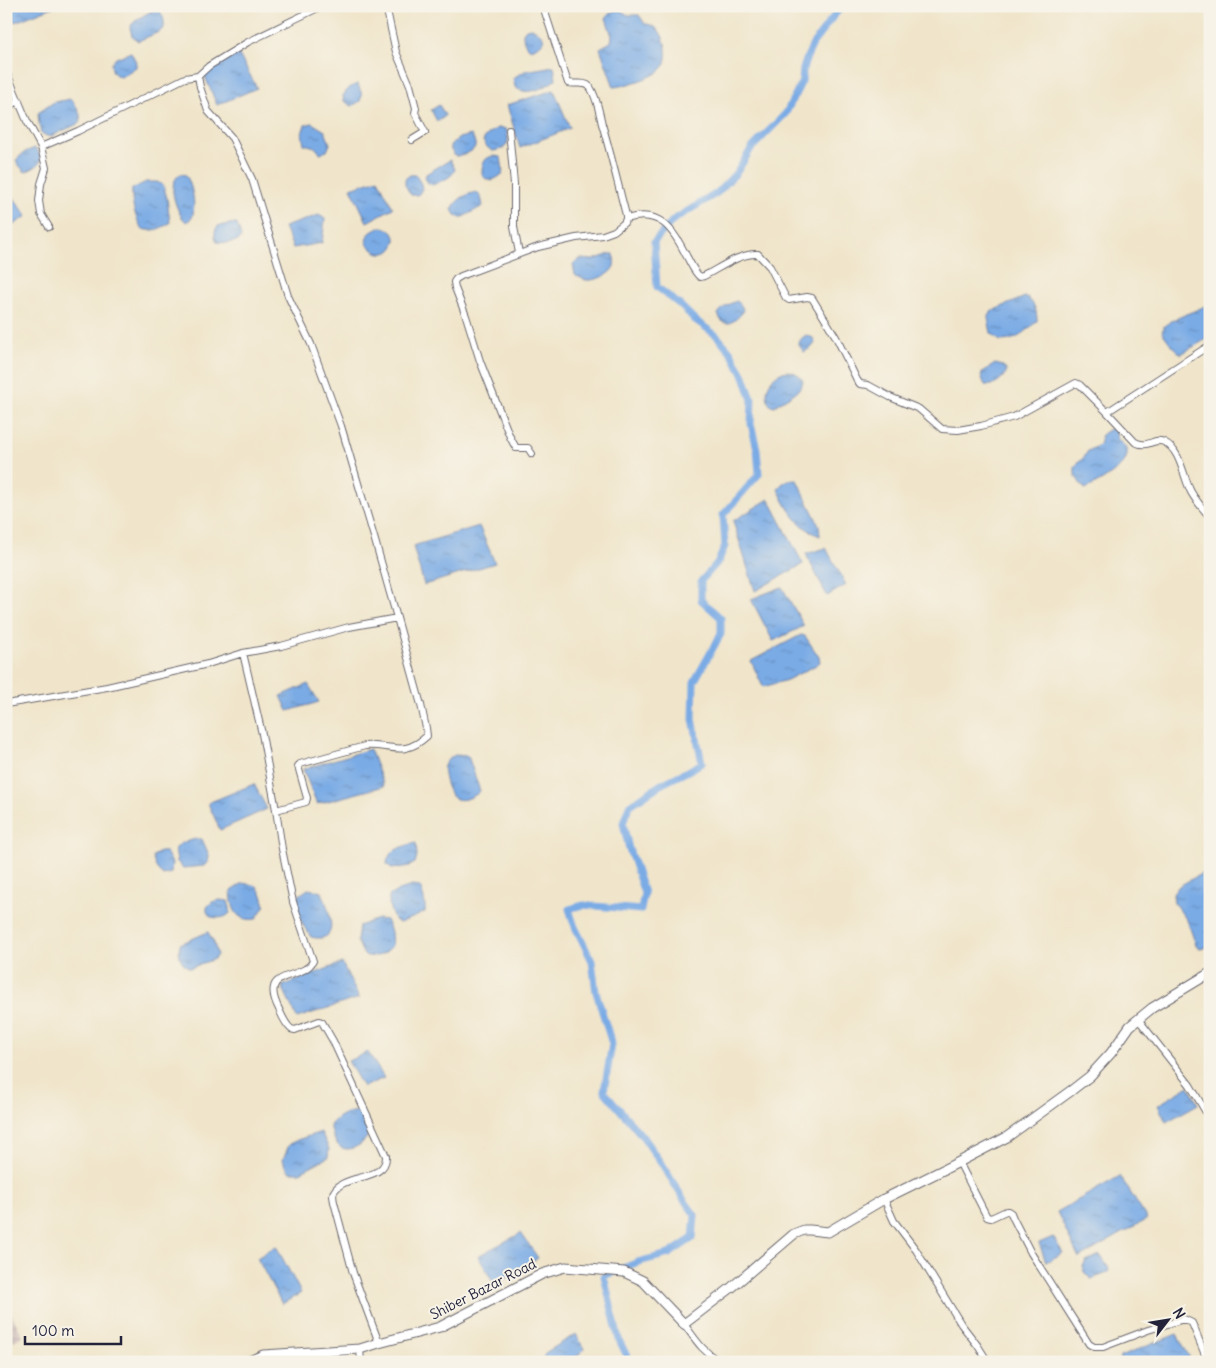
<svg xmlns="http://www.w3.org/2000/svg" width="1216" height="1368" font-family="Delius,sans-serif">
<style>
.industrial{fill:url(#industrial-grid)}
.water{fill:url(#water-ripples);stroke:#4e6690}
.lines{fill:none;stroke-linecap:round;stroke-linejoin:round}
.canal{stroke:#7aabe5;stroke-width:7}
.street-casing{stroke:#6a666d;stroke-width:8}
.secondary-casing{stroke:#6a666d;stroke-width:11}
.street{stroke:#fff;stroke-width:6}
.secondary{stroke:#fff;stroke-width:9}
.labels{text-anchor:middle;stroke-width:4;stroke-linejoin:round;paint-order:stroke}
.street-label{font-size:14px;fill:#22223b;stroke:#f7f3e8}
</style>
<defs>
<pattern id="industrial-grid" width="8" height="8" patternUnits="userSpaceOnUse" patternTransform="scale(1.25)"><rect width="8" height="8" fill="#d1bfbd"/><path d="M0 4h8M4 0v8" fill="none" stroke="#b3a4a3"/></pattern>
<pattern id="water-ripples" width="26" height="14" patternUnits="userSpaceOnUse" patternTransform="scale(1.25)"><rect width="26" height="14" fill="#7aabe5"/><path d="M2 4q2-2 4 0t4 0M15 11q2-2 4 0t4 0" fill="none" stroke="#648bbb"/></pattern>
</defs>
<rect width="100%" height="100%" fill="#f7f3e8"/>
<filter id="ink" filterUnits="userSpaceOnUse"><feTurbulence type="fractalNoise" baseFrequency=".02" numOctaves="2"/><feDisplacementMap in="SourceGraphic" scale="10" xChannelSelector="R" yChannelSelector="G"/><feConvolveMatrix kernelMatrix="1 2 1 2 8 2 1 2 1" color-interpolation-filters="sRGB"/></filter>
<filter id="wash" filterUnits="userSpaceOnUse"><feTurbulence type="fractalNoise" baseFrequency=".0096" numOctaves="4" result="noise"/><feDisplacementMap in="SourceGraphic" scale="20" xChannelSelector="R" yChannelSelector="G"/><feGaussianBlur stdDeviation="1.12" result="paint"/><feColorMatrix in="noise" values="0 0 0 0 0 0 0 0 0 0 0 0 0 0 0 0 0 1.4 0 .05"/><feComposite in="paint" operator="in"/></filter>
<g filter="url(#wash)">
<rect width="100%" height="100%" fill="#f0e5ca"/>
<!-- industrial -->
<path class="industrial" d="M6,1304L23,1336L6,1345Z"/>
<!-- water -->
<path class="water" d="M6,6H53V7L15,22L6,9Z
M157,7C162,14 165,19 164,28L159,32L138,41L132,36L130,27C136,18 148,14 157,7Z
M618,9L628,15H639L645,24C664,23 672,56 662,69C655,77 624,86 614,87L600,48L611,42L612,36L606,18L610,13Z
M532,28C547,37 548,42 531,49C524,45 523,40 523,33L526,29Z
M237,51L257,88L217,105L203,72Z
M131,52L136,62V67L121,77C113,75 112,71 111,64L116,58Z
M554,66L556,79C545,88 527,97 515,87L513,78L525,71Z
M358,84L362,95L360,101L352,106L344,101L343,96C347,90 350,86 358,84Z
M554,90L570,128L520,148L507,105Z
M71,99C77,107 82,114 80,123L49,137L41,133L39,125L38,113L54,102Z
M439,105L445,115L443,118L437,121L431,110Z
M312,123L325,131L330,144L327,151L320,153L315,147L304,144L302,133L305,125Z
M497,128L506,129C511,142 507,150 492,151L486,146L483,141L486,136Z
M471,135C473,138 476,143 475,147C472,153 460,156 455,156L451,150L450,145L459,138Z
M35,148C37,150 41,155 41,159C41,165 30,170 25,172L18,164L16,160L25,152Z
M493,156L501,157L503,171L502,175L491,181L486,179L482,175C482,165 483,158 493,156Z
M450,160L455,169C452,179 441,180 433,185L428,183L425,178L426,174Z
M180,174L186,175C193,188 196,204 192,218L186,222C179,216 172,197 173,188C173,182 176,178 180,174Z
M410,175H416L421,184L422,189L418,195H411L405,185V179Z
M378,179L393,208L367,222L351,188Z
M146,182H157L163,185L167,198L170,223C159,229 154,232 142,229C135,217 131,203 132,189Z
M6,187L27,216L6,230Z
M477,192L481,197L483,206L461,218L456,216L452,210C456,199 466,194 477,192Z
M319,215L325,219L322,243L293,248L284,227Z
M236,223L239,229L241,237L238,241L227,243L217,242C214,236 214,231 218,226Z
M383,227C408,233 390,266 371,248C359,238 373,229 383,227Z
M610,254H614C614,258 615,262 614,266C611,275 595,281 586,280C583,279 579,277 575,275L573,264L580,259L593,260Z
M1025,297C1034,301 1037,311 1037,321C1025,332 1018,341 1000,341L991,333L988,318L992,311Z
M737,301C741,304 743,308 743,312C735,321 724,331 718,314C722,308 730,303 737,301Z
M1210,304V337L1181,354L1173,347L1162,332L1164,326L1173,320Z
M806,335L813,338L815,343L812,347L804,352L799,345C799,340 802,338 806,335Z
M995,364L1003,366L1006,370V373C1001,380 993,387 985,385L981,376L983,372Z
M787,371C795,372 799,374 803,381C801,393 784,398 775,406L770,405C762,390 771,374 787,371Z
M1111,428L1116,430C1116,432 1117,437 1117,438C1120,443 1125,445 1127,451C1130,466 1097,484 1085,489L1080,483L1075,475V467L1078,463L1084,457L1088,451L1099,445L1102,434Z
M788,480H797L819,525L820,536C799,528 787,509 778,489L782,484Z
M769,499L803,564L755,591L733,521Z
M479,526L495,563L424,585L413,546Z
M826,548L846,585L827,596L806,554Z
M782,587L804,626L773,641L751,599Z
M801,635L805,636L819,657L820,662L816,665L787,680L763,687L751,661Z
M308,684L319,702L288,711L281,696Z
M370,749L384,786L317,804L303,769Z
M455,755L468,756L480,791C475,797 459,804 452,796C447,791 442,772 444,766C446,760 450,758 455,755Z
M254,784L267,809L220,830L208,803Z
M196,839H202L209,855L208,863L204,866L183,868L177,862L175,849L181,843Z
M416,843L417,856L415,863L409,866L392,869L387,864C388,849 404,846 416,843Z
M160,852H166L172,863L171,873L163,875C157,870 153,864 153,856Z
M1210,869V946L1200,948L1196,945L1187,920L1174,903L1173,894L1179,886Z
M243,883L257,886L262,895L265,905L256,919C235,922 232,908 231,891Z
M412,886L420,887C423,895 426,903 425,912L417,916L399,923C390,917 389,906 389,896L399,890Z
M308,889L322,892C328,908 343,945 311,937C301,924 296,912 298,896Z
M220,900L228,901L230,908V913C224,919 219,918 211,917L207,912V907L212,902Z
M378,919L386,920L391,932L392,946C385,954 376,959 364,955L357,941L359,926Z
M208,932L214,943L217,955L214,959L190,968C180,963 178,955 180,944Z
M342,963L359,998L297,1018L282,986Z
M368,1052L384,1078L363,1087L348,1061Z
M1189,1086L1198,1104L1166,1122L1158,1105Z
M361,1111C365,1117 369,1122 369,1129C370,1141 351,1154 340,1147C334,1142 332,1132 330,1125C340,1114 346,1112 361,1111Z
M321,1132L329,1149L328,1157L321,1161L300,1172H290L285,1166L283,1159L289,1145L297,1140Z
M1120,1176L1147,1219L1079,1258L1057,1212Z
M521,1233L538,1258L495,1285L478,1256Z
M1053,1237L1063,1253L1046,1262L1039,1243Z
M276,1246L301,1293L282,1304L257,1258Z
M1100,1255L1108,1267L1109,1271L1105,1274L1091,1279L1084,1272L1083,1266L1086,1261Z
M576,1334L584,1349C571,1365 563,1362 544,1362L543,1359L545,1353Z
M1177,1334L1192,1362H1122L1120,1357Z"/>
<g class="lines">
<!-- canal -->
<path class="canal" d="M630,1362L619,1340L604,1276L638,1262L669,1254L693,1238L695,1215L684,1200L665,1169L643,1137L604,1091L612,1044L596,992L592,961L575,927L569,909L583,905L641,910L644,893L629,849L623,823L629,806L660,785L688,771L702,763L693,719L694,682L721,634V618L701,600V581L718,562L725,546L723,515L759,474L757,449L751,424L752,400L744,376L730,351L716,335L695,320L680,305L657,287L654,242L673,220L717,193L737,172L751,149L786,113L802,81L803,69L807,57L814,42L833,17L842,6"/>
</g>
</g>
<g filter="url(#ink)">
<g class="lines">
<!-- street casing -->
<g class="street-casing">
<path id="street" d="M386,6L396,52L410,85L416,108L415,113L425,132L412,140
M6,71L27,121L41,147L78,131L185,78L198,76
M6,107L19,101
M509,130L514,184V227L519,253
M41,147L46,168L41,184L39,201L41,214L49,227
M626,219C661,208 673,230 687,257C691,264 694,272 700,277L704,276C720,268 739,253 758,254L770,267L786,298L789,300L807,297L812,298L836,337L857,380L860,384L868,385L890,397L919,409L942,429L958,430L981,426L1014,417L1076,383L1080,385L1107,412
M1210,345L1107,412L1135,442C1148,449 1154,437 1164,442C1181,450 1183,477 1191,492C1196,501 1203,509 1210,517
M532,454L528,448H516L510,437L480,361L466,316L455,288L454,282L456,279L461,276L538,247L576,238L603,235L614,231L624,223L626,219V215C618,185 611,154 602,124C599,112 597,97 590,87C585,81 575,85 568,83L543,6
M243,653L262,734L276,810
M6,704L107,687L208,664L243,653L281,646L349,627L397,618L374,537L341,426L311,344L288,296L252,179L232,138L208,111L200,87L198,76L209,66L248,42L322,6
M1138,1019L1190,1085L1207,1114H1210
M959,1162L987,1217L991,1218L1006,1211H1008L1011,1213L1013,1218L1031,1253L1089,1344L1094,1347H1103L1148,1330L1184,1319L1192,1323L1208,1362
M884,1199L894,1221L916,1250L961,1324L978,1346L988,1362
M684,1324C696,1340 702,1351 720,1362
M379,1343L353,1273L334,1202C333,1197 332,1193 335,1190C346,1174 387,1181 386,1156L333,1041L322,1022L319,1021L295,1030L291,1029C284,1023 281,1013 277,1005C261,968 303,981 313,961L293,902L282,849L276,810L306,802L307,798L298,766L300,764L365,746C391,744 403,758 427,736L426,728L421,705L397,618
M360,1349L361,1362"/>
</g>
<!-- secondary casing -->
<g class="secondary-casing">
<path id="secondary" d="M247,1362L263,1355L360,1349L379,1343L440,1327L542,1274L565,1267L624,1272L643,1281L684,1324L731,1288L794,1234L804,1230H810L828,1232L884,1199L959,1162L1007,1137L1072,1090L1090,1076L1111,1053L1130,1026L1152,1008L1210,973"/>
</g>
<!-- street -->
<use href="#street" class="street"/>
<!-- secondary -->
<use href="#secondary" class="secondary"/>
</g>
</g>
<g class="labels">
<!-- street labels -->
<g class="street-label">
<text transform="translate(483 1289) rotate(-27)" y="5">Shiber Bazar Road</text>
</g>
</g>
<!-- margin -->
<rect width="1216" height="1368" fill="none" stroke="#f7f3e8" stroke-width="25"/>
<!-- north arrow -->
<g transform="translate(1168 1320) rotate(59)" stroke="#f7f3e8" stroke-width="4" paint-order="stroke">
<path d="M0-4L9 19L0 12L-9 19Z" fill="#22223b"/>
<text y="-8" font-size="14" font-weight="bold" text-anchor="middle" fill="#22223b">N</text>
</g>
<!-- scale -->
<path d="M25 1336v8h96v-8" fill="none" stroke="#22223b" stroke-width="2.5"/>
<text x="32" y="1336" font-size="15" fill="#22223b" stroke="#f7f3e8" stroke-width="4" paint-order="stroke">100 m</text>
</svg>
